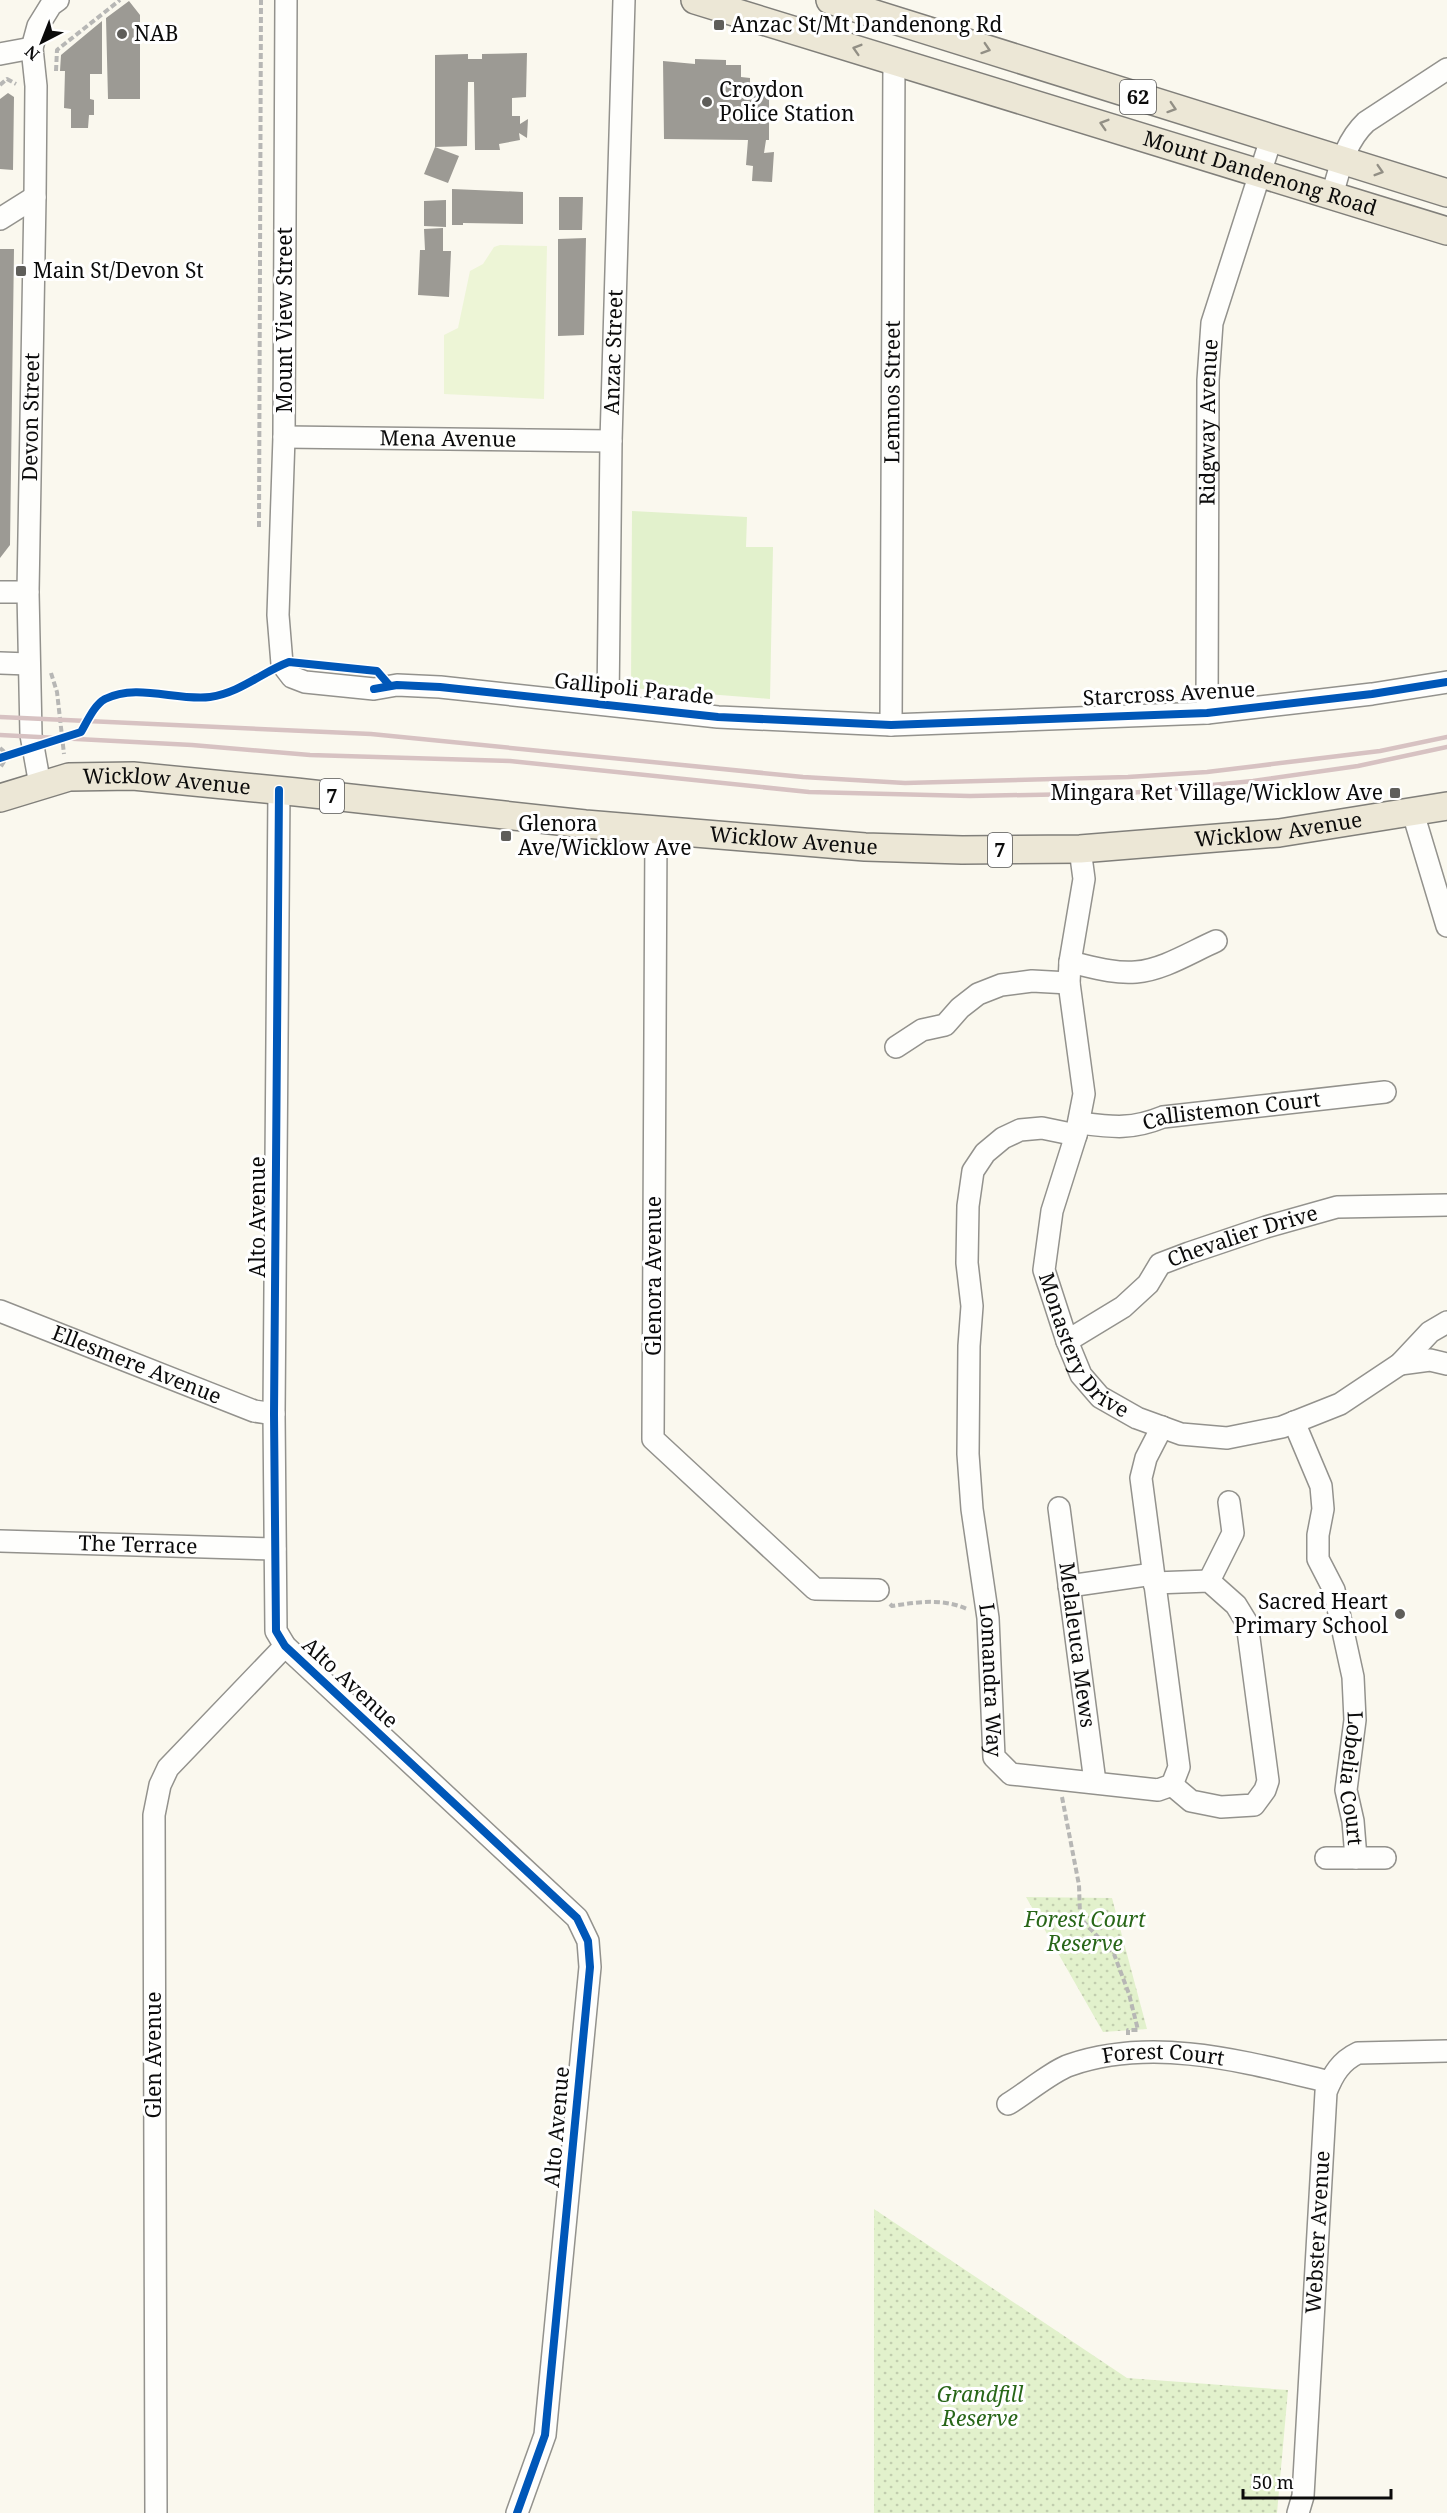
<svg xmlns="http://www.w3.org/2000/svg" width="1447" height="2513" font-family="'Noto Serif',serif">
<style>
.grass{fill:#e2f1cc}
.park{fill:url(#park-dots)}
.pitch{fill:#edf5d6}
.building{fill:#9c9a94}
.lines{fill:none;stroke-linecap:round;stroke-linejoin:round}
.minor-casing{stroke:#93928d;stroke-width:24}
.major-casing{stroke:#807f7a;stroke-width:30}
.path{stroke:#b7b7b5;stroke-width:4;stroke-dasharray:6 3;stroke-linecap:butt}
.minor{stroke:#fefefc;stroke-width:21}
.major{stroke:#ece7d6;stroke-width:27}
.rail{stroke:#d7c2c2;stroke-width:4.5}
.cycleway-casing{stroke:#fff;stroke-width:11}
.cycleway{stroke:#0057b8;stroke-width:8}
.oneway{stroke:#928f85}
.poi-dot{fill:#5f5e5a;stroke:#fff;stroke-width:2}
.labels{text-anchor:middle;stroke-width:6;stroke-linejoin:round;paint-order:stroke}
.shield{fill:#fff;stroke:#545454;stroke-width:1.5}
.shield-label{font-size:20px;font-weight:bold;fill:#0b0b0b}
.poi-label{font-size:21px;fill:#0b0b0b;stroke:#fff;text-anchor:start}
.street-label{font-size:21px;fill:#0b0b0b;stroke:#fff}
.park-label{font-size:21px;font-style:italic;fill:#286618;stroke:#fff}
</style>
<defs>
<pattern id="park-dots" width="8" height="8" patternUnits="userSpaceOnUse" patternTransform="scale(1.5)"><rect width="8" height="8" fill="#e2f1cc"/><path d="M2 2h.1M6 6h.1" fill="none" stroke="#c1cdae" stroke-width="1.8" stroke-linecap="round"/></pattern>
</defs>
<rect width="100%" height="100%" fill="#faf8ee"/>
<!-- grass -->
<path class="grass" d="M632,511L747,517L746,547H773L770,699L631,688Z"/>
<!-- park -->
<path class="park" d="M1026,1897L1112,1898L1147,2029L1103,2032Z
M874,2209L1127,2378L1288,2390L1277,2513H874Z"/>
<!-- pitch -->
<path class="pitch" d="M500,245L547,246L544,399L444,394V335L458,328L470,271L483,264L494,247Z"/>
<!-- building -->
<path class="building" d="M129,1L140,15V99H108L106,18Z
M102,21V74H90V99L94,100V115H89L88,128H71V109L64,108L65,71H60L61,55Z
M527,53L526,97L512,98V116H520V124L528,119L527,138L519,133L520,140L499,144L500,150H475L474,82H468L467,146L435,147V55L468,54V59H482V54Z
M695,59L726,60V65H741V77L750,78V87H769V140H766L764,153L774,152L772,182L752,181L753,166L746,165L748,140L664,139L663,61L695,64Z
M8,93L14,97L13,170L0,169V99Z
M435,147L459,156L448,183L424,174Z
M452,189L523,192V224L463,223V225H452Z
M559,197H583L582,230H559Z
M446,200V227L424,226V201Z
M443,228V251H451L449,297L418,295L420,250H425L424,229Z
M586,238L584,335L558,336V239Z
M0,249H14L10,545L0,558Z"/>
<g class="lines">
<!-- minor casing -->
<g class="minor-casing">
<g id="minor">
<path d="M286,0L284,437L278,615L282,664L292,677L305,682L374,689L397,685L440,687L718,717L891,725L1207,713L1372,694L1447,682"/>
<path d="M0,54L32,48"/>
<path d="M1332,195C1340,168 1345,142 1366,122L1447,69"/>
<path d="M0,219L35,197"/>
<path id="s1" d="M284,437L611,441"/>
<path d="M0,592H28"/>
<path d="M0,663L29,664"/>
<path id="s2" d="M608,704L611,441L624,0"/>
<path id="s3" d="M1207,713L1208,380L1212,323L1271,139"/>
<path id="s4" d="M891,725L894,60"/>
<path id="s5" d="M40,785L31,735L28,592L35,197L36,86L32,48L38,26L51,5L58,0"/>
<path d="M279,790L274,1414L276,1631L285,1646L577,1918L588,1941L590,1967L545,2435L517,2513"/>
<path d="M1413,813L1447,926"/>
<path d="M656,830L653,1439L815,1589L878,1590"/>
<path id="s6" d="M1080,849L1084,879L1070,962L1069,983L1084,1094L1076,1135L1052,1211L1044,1270L1067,1341L1081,1375L1100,1397L1137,1418L1181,1434L1227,1438L1282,1427L1340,1404L1400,1364L1430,1332L1447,1322"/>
<path d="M1070,962C1092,967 1114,974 1136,972C1163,970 1191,952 1216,941"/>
<path d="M896,1047L922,1030L945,1025L960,1008L978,994L1001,985L1032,981L1069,983"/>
<path id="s7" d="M1079,1123C1112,1127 1131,1130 1163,1117L1385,1092"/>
<path id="s8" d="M1076,1135L1042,1128L1020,1130L1003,1138L985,1153L973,1171L968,1206L967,1263L972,1306L969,1346L968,1454L972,1509L988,1618L994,1757L1011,1774L1158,1790L1172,1785L1179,1767L1141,1478L1146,1458L1162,1427"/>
<path id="s9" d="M0,1311L254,1411L274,1414"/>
<path id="s10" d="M1067,1341L1123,1307L1148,1284L1160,1264L1189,1253L1266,1227L1337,1207L1447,1205"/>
<path d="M1400,1364L1430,1360L1447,1364"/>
<path id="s11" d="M1294,1422L1321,1486L1323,1509L1318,1535V1559L1334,1590L1353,1677L1355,1720L1346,1790L1353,1821L1356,1858"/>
<path id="s12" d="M1059,1508L1095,1782"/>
<path id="s13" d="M0,1541L275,1549"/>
<path d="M1209,1581L1233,1533L1229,1502"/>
<path d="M1154,1583L1209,1581L1236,1605L1247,1623L1268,1781L1265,1790L1254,1805L1221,1807L1191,1801L1172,1785"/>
<path d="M1069,1586L1153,1574"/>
<path d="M1326,1858H1385"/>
<path id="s14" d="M1008,2104C1025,2094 1052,2071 1070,2065C1155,2036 1245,2062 1330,2082"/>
<path d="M156,2513L154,1815L160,1785L168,1768L285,1646"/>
<path id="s15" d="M1298,2513L1303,2496L1326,2092C1333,2074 1341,2061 1358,2053L1447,2051"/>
</g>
</g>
<!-- major casing -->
<g class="major-casing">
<g id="major">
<path id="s16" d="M695,0L1447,231"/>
<path d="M830,0L1447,193"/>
<path id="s17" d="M0,798L69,777L133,776L296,792L585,824L865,847L962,850L1080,849L1279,833L1447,806"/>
</g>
</g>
<!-- path -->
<path class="path" d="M56,71L57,50L120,0
M0,85L7,79L16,84
M259,527L261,0
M51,673L57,692L64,754
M0,748L8,755L0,768
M890,1604L892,1606C918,1602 942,1598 967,1609
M1062,1797L1079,1885L1080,1915L1083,1921L1114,1954L1129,1994L1138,2030H1128V2035"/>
<!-- minor -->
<use href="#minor" class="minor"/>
<!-- major -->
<use href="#major" class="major"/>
<!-- rail -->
<path class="rail" d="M0,717L371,734L803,777L905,783L1128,777L1207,772L1380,751L1447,737
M0,735L192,745L310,755L510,761L809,792L970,796L1130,793L1253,781L1358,766L1447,747"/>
<!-- cycleway casing -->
<g class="cycleway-casing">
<path id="cycleway" d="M374,689L397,685L440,687L718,717L891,725L1207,713L1372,694L1447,682
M0,758L81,732C87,722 94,705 105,699C137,683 176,701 210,697C240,693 262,672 289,662L377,671L390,686
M279,790L274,1414L276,1631L285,1646L577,1918L588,1941L590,1967L545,2435L517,2513"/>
</g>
<!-- cycleway -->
<use href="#cycleway" class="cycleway"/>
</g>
<!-- one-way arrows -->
<defs><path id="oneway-chevron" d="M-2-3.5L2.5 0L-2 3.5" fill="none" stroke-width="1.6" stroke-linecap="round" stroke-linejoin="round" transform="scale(1.5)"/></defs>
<g class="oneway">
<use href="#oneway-chevron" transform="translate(857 49) rotate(-163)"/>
<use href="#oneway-chevron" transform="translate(986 49) rotate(18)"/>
<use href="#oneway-chevron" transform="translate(1172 108) rotate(18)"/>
<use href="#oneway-chevron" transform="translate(1104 124) rotate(-163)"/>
<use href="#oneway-chevron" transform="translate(1379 171) rotate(17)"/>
</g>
<!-- markers -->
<g class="poi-dot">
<rect x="713" y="19" width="12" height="12" rx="3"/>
<circle cx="122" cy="34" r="6"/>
<circle cx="707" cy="102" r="6"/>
<rect x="15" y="265" width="12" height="12" rx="3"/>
<rect x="1389" y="787" width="12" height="12" rx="3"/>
<rect x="500" y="830" width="12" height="12" rx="3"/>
<circle cx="1400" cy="1614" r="6"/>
</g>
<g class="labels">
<!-- shield labels -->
<g class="shield">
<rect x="1120" y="80" width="36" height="34" rx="4.5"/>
<rect x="320" y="779" width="24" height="34" rx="4.5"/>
<rect x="988" y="833" width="24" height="34" rx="4.5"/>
</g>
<g class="shield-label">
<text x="1138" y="104">62</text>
<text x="332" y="803">7</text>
<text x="1000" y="857">7</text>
</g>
<!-- poi labels -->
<g class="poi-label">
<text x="731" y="32">Anzac St/Mt Dandenong Rd</text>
<text x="134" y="41">NAB</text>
<text x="719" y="97">Croydon<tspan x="719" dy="24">Police Station</tspan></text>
<text x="33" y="278">Main St/Devon St</text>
<text x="1383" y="800" text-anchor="end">Mingara Ret Village/Wicklow Ave</text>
<text x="518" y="831">Glenora<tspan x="518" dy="24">Ave/Wicklow Ave</tspan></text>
<text x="1388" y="1609" text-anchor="end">Sacred Heart<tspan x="1388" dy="24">Primary School</tspan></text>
</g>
<!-- street labels -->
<g class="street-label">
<text dy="7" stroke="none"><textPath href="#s16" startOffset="591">Mount Dandenong Road</textPath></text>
<text transform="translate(285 320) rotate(-90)" y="7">Mount View Street</text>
<text dy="7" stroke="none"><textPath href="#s2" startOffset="352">Anzac Street</textPath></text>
<text dy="7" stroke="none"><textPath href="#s4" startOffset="333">Lemnos Street</textPath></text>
<text dy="7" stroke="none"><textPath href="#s5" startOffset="369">Devon Street</textPath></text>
<text dy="7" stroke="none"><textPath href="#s3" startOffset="291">Ridgway Avenue</textPath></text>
<text dy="7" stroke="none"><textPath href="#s1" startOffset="164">Mena Avenue</textPath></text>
<text transform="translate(634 689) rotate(6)" y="7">Gallipoli Parade</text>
<text transform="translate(1169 694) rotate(-3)" y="7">Starcross Avenue</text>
<text dy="7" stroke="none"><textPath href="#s17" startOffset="170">Wicklow Avenue</textPath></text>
<text dy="7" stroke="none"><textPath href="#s17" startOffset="1286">Wicklow Avenue</textPath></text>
<text dy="7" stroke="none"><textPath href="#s17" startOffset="800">Wicklow Avenue</textPath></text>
<text dy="7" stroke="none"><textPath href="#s7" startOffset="154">Callistemon Court</textPath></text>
<text transform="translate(258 1217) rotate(-90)" y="7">Alto Avenue</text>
<text dy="7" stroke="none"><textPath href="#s10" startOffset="210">Chevalier Drive</textPath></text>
<text transform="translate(654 1276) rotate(-90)" y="7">Glenora Avenue</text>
<text dy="7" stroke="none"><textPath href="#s6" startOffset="516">Monastery Drive</textPath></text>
<text dy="7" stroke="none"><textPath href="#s9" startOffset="147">Ellesmere Avenue</textPath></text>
<text dy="7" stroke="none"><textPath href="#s13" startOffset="138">The Terrace</textPath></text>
<text dy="7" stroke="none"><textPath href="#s12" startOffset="138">Melaleuca Mews</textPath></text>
<text dy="7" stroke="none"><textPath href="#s8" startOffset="632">Lomandra Way</textPath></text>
<text transform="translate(350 1683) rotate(43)" y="7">Alto Avenue</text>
<text dy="7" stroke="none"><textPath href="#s11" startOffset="369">Lobelia Court</textPath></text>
<text transform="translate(154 2055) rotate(-90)" y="7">Glen Avenue</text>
<text dy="7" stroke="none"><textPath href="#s14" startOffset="168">Forest Court</textPath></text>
<text transform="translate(557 2127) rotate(-85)" y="7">Alto Avenue</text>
<text dy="7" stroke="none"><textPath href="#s15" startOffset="282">Webster Avenue</textPath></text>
</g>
<!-- park labels -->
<g class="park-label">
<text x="1085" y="1927">Forest Court<tspan x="1085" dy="24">Reserve</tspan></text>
<text x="980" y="2402">Grandfill<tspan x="980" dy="24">Reserve</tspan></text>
</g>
</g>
<!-- north arrow -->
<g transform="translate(42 42) rotate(222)" stroke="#ffffff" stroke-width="4.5" paint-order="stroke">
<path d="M0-4.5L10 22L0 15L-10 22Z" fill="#0b0b0b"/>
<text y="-9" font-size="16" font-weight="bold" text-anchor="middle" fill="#0b0b0b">N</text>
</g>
<!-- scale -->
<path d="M1243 2489v9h148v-9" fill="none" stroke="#0b0b0b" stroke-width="3"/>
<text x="1252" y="2489" font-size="18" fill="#0b0b0b" stroke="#ffffff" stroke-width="4.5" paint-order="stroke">50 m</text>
</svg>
